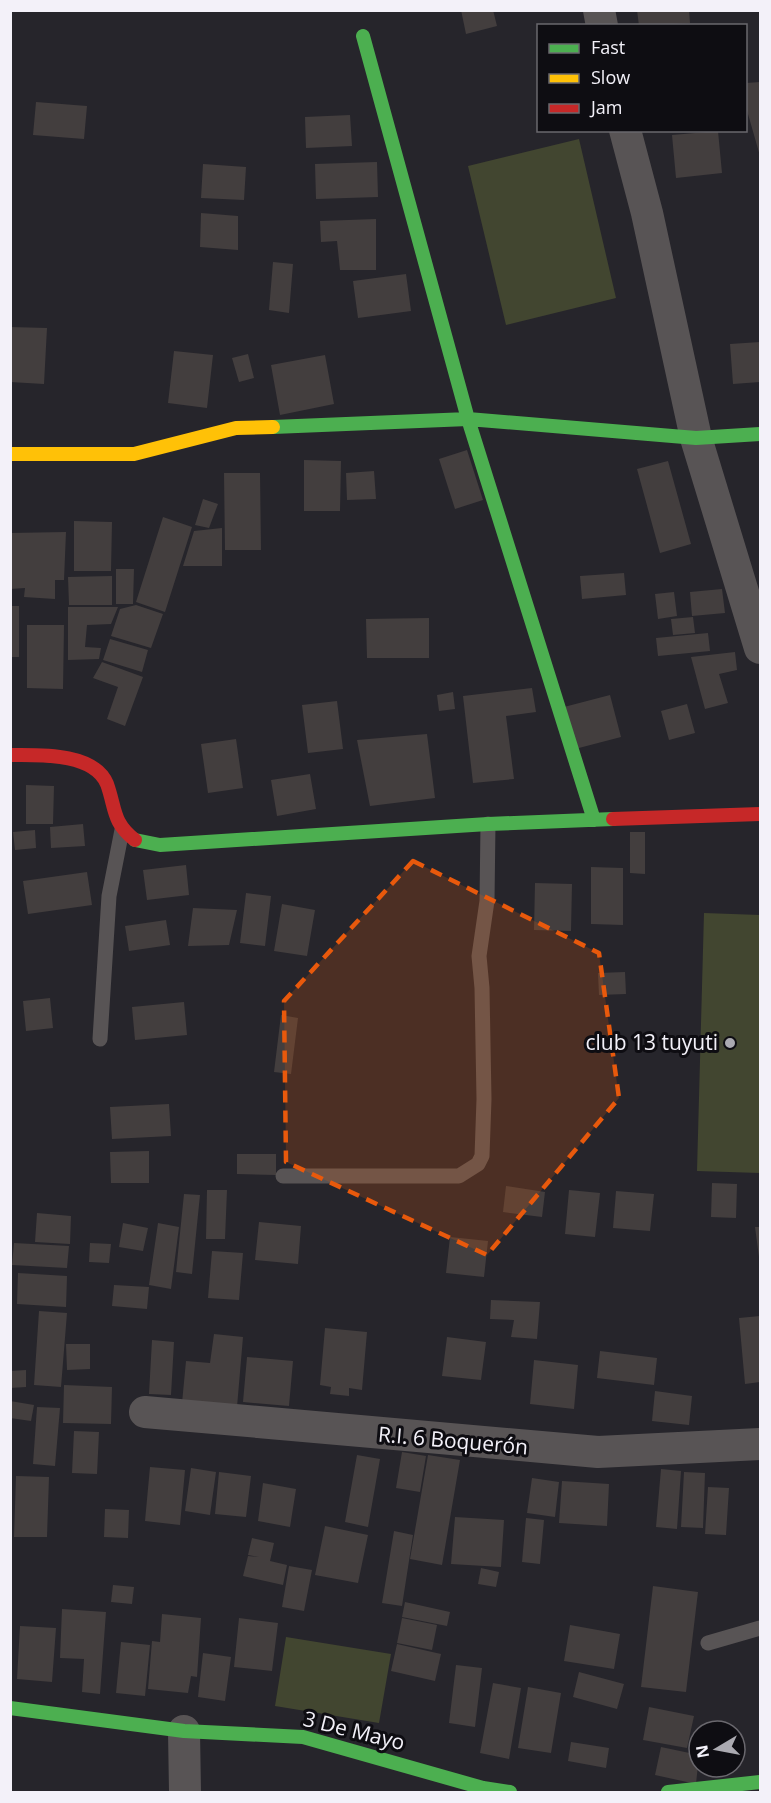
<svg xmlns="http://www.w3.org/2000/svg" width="771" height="1803" font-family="'Open Sans',sans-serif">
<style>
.green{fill:#424630}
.building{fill:#433e3e}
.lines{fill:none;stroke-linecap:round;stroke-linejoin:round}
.lane{stroke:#585455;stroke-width:15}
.street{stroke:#585455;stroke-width:32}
.fast{stroke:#4caf50;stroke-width:14}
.slow{stroke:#ffc107;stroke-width:14}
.jam{stroke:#c62828;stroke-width:14}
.marked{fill:#e8590c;fill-opacity:0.2;stroke:#e8590c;stroke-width:4.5;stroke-dasharray:12 8;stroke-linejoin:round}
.poi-dot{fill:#abaab1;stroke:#0e0d12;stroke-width:2}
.labels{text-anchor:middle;stroke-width:6;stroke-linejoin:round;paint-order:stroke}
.poi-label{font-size:21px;fill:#f3f1f9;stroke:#0e0d12;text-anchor:end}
.street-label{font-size:21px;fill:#f3f1f9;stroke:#0e0d12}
</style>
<rect width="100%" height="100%" fill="#26252b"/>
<!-- green -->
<path class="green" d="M579,139L616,298L506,325L468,166Z
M704,913L760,915V1173L697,1171Z
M286,1637L391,1654L379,1723L275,1706Z"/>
<!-- building -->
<path class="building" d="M461,10H493L497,26L466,34Z
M637,10H689L690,23L639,26Z
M760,82V156L746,107V83Z
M36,102L87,106L84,139L33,135Z
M350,115L352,146L306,148L305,117Z
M718,131L722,173L676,178L672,135Z
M377,162L378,197L316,199L315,164Z
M203,164L246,167L244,200L201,198Z
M201,213L238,216V250L200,247Z
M376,219V270H340L337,241L321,242L320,221Z
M273,262L293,264L289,313L269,310Z
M406,274L411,311L358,318L353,281Z
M10,327L47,328L44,384L10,382Z
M760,342V382L733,384L730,344Z
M174,351L213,355L207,408L168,403Z
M248,354L254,378L239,382L232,358Z
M325,355L334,404L280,415L271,365Z
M467,450L483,500L455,509L439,459Z
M304,460L341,461L340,511H304Z
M668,461L691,544L660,553L637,469Z
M374,471L376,499L347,500L346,473Z
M224,473H260L261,550H225Z
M203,499L218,504L209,528L195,525Z
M163,517L192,527L165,612L136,602Z
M74,521L112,522L111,571H74Z
M222,528V566H183L194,531Z
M66,532L64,580H55V599L24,597L25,588L10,589V533Z
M116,569H134L133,604H116Z
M624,573L626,595L582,599L580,576Z
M112,576V605H69L68,577Z
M722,589L725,613L692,616L690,592Z
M674,592L677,616L658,619L655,594Z
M136,605L163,614L151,648L111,636L120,609Z
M10,606H19V657H10Z
M68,607H118L111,624L87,625L85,647L101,648L99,659L68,660Z
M693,617L695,633L673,635L671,619Z
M429,618V658H367L366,619Z
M27,625H64L63,689L27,688Z
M708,633L710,651L658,656L656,638Z
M110,639L148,650L142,672L103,660Z
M735,652L737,670L719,674L728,703L705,709L691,657Z
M102,662L143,677L125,726L107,719L118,687L93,678Z
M532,688L536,712L506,716L514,779L473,783L463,696Z
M453,692L455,709L439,711L437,695Z
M610,695L621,737L575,749L564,707Z
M337,701L343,749L308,753L302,705Z
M687,704L695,733L669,740L661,711Z
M427,734L435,798L370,806L357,740Z
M236,739L243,788L208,793L201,744Z
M310,774L316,809L277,816L271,780Z
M26,785L54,786L53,824H26Z
M83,824L85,846L51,848L50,827Z
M35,830L36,848L15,850L13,832Z
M630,832H645V874L630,873Z
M186,865L189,895L147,900L143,870Z
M591,867L623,868V925L591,924Z
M87,872L92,905L28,914L23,881Z
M535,883L572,884L571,931L534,930Z
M246,893L271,896L265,946L240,943Z
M282,904L315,910L307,956L274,951Z
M193,908L237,910L229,945L188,946Z
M166,920L170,945L129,951L125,926Z
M625,972L626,994L599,995L598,973Z
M50,998L53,1028L26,1031L23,1001Z
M184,1002L187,1035L135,1040L132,1007Z
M281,1015L298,1018L291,1074L274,1072Z
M169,1104L171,1136L112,1139L110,1107Z
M149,1151V1183H111L110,1152Z
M237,1154H276V1175L237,1174Z
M712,1183L737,1184L736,1218L711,1217Z
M506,1186L545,1192L542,1217L503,1212Z
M207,1190H227L225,1239H206Z
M569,1190L600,1193L595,1237L565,1234Z
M616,1191L654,1194L650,1231L613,1228Z
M184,1194L200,1195L192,1274L176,1272Z
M37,1213L71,1216L70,1244L35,1242Z
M259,1222L301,1226L298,1264L255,1260Z
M123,1223L148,1228L143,1251L119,1247Z
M158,1223L179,1227L171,1289L149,1285Z
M755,1227H760V1257H759Z
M450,1237L488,1241L484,1277L446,1273Z
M14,1243L69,1246L67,1268L12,1265Z
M90,1243L111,1244L109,1263L89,1262Z
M212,1251L243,1253L239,1300L208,1298Z
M18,1273L67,1276L66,1307L17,1304Z
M114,1285L149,1287L147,1309L112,1306Z
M491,1300L540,1302L537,1339L511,1337L514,1320L490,1319Z
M39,1311L67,1313L61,1387L34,1385Z
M760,1316V1382L745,1384L739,1318Z
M325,1328L367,1332L362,1390L349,1388V1396L330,1394L331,1387L320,1385Z
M214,1334L243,1337L237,1407L182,1403L186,1361L210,1363Z
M447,1337L486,1342L481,1380L442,1376Z
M152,1340L174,1342L171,1395L149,1394Z
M66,1344H90V1369L67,1370Z
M600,1351L657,1358L654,1385L597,1378Z
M247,1357L293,1361L289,1406L243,1402Z
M534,1360L578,1365L574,1409L530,1404Z
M26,1370V1387L10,1388V1371Z
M64,1385L112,1387L111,1424L63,1423Z
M655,1391L692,1396L689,1425L652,1421Z
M10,1401L34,1405L31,1421L10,1418Z
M37,1407L60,1408L55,1466L33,1464Z
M74,1431L99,1432L97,1474L72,1473Z
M402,1452L426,1456L420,1492L396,1488Z
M357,1455L380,1459L368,1527L345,1522Z
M428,1455L460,1460L442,1565L410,1559Z
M150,1467L185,1470L180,1525L145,1521Z
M191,1468L216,1472L210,1515L185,1511Z
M661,1469L681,1471L677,1529L656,1527Z
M219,1472L251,1476L246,1517L215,1514Z
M684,1472L705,1473L703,1528L681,1527Z
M16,1476L49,1477L47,1537H14Z
M532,1478L559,1482L555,1517L527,1513Z
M562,1481L609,1484L607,1526L559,1523Z
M263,1483L296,1489L290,1527L258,1521Z
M708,1487L729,1488L726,1535L705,1534Z
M105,1509L129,1510L128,1538L104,1537Z
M455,1517L504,1520L501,1567L451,1564Z
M526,1518L544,1520L540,1564L522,1562Z
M325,1526L368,1535L358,1583L315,1575Z
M394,1531L413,1535L402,1606L382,1603Z
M252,1538L274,1543L270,1561L287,1565L283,1585L243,1576L248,1556L259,1557L248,1555Z
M289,1566L312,1570L304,1611L282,1607Z
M481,1568L499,1572L496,1587L478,1584Z
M113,1585L134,1587L132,1604L111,1602Z
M653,1586L698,1592L686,1692L641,1687Z
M405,1602L450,1612L447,1626L402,1617Z
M62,1609L106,1612L100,1694L82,1692L84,1659L60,1658Z
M162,1614L201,1618L197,1677L191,1676L188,1693L148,1689L152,1641L160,1642Z
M239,1618L278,1623L272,1671L234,1667Z
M402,1618L437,1625L432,1650L397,1643Z
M570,1625L620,1634L614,1669L564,1661Z
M20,1626L56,1628L52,1682L17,1679Z
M121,1642L150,1645L145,1696L116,1693Z
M397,1644L441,1654L435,1681L391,1671Z
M203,1653L231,1657L225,1701L198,1697Z
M456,1665L482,1668L475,1727L449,1723Z
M579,1672L624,1684L617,1709L573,1697Z
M493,1683L521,1688L509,1759L480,1753Z
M528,1687L561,1693L551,1753L518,1748Z
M649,1707L694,1716L687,1748L643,1740Z
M571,1742L609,1748L606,1768L568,1761Z
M661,1747L699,1755L696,1784L655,1775Z"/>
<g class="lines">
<!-- lane -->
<path class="lane" d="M100,1039L109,896L122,830
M283,1176H459L478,1164L482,1156L484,1099L482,988L479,956L487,901L488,824
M708,1643L760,1628"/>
<!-- street -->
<path class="street" d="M599,10L602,26
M625,130L647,213L696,438L760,648
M145,1412L598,1452L760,1444
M184,1731L185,1792"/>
<!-- fast -->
<path class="fast" d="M363,36L468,419L594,820
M273,427L468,419L696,438L760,434
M135,840L160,845L488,824L613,819
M10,1708L184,1731L303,1737L483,1788L510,1792
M668,1792L760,1782"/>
<!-- slow -->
<path class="slow" d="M10,454H134L236,428L273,427"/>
<!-- jam -->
<path class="jam" d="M10,755C38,755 94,752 107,784C116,809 112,822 135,840
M613,819L760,814"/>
</g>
<!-- marked area -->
<path class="marked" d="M413,861L599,953L619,1098L487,1255L286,1162L284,1001Z"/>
<!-- markers -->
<circle class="poi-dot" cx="730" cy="1043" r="6"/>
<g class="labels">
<!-- poi labels -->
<g class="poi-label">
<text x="718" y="1050">club 13 tuyuti</text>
</g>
<!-- street labels -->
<g class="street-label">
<text transform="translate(453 1441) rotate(5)" y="7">R.I. 6 Boquerón</text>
<text transform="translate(354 1731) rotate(14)" y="7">3 De Mayo</text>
</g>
</g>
<!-- border -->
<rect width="771" height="1803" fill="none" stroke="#f3f1f9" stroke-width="24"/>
<!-- legend -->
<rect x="537" y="24" width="210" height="108" fill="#0e0d12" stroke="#6a686e" stroke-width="1.5"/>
<rect x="549" y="44" width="30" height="9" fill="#4caf50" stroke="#6a686e" stroke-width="1.5"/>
<text x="591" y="54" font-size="18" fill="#f3f1f9">Fast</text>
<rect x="549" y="74" width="30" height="9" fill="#ffc107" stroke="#6a686e" stroke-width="1.5"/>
<text x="591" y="84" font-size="18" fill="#f3f1f9">Slow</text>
<rect x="549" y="104" width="30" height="9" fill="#c62828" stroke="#6a686e" stroke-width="1.5"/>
<text x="591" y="114" font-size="18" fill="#f3f1f9">Jam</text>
<!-- north arrow -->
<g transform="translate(717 1749) rotate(260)"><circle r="28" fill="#0e0d12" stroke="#6a686e" stroke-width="1.5"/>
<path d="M0-4.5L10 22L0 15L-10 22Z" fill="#abaab1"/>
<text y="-9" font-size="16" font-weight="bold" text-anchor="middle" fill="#f3f1f9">N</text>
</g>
</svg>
